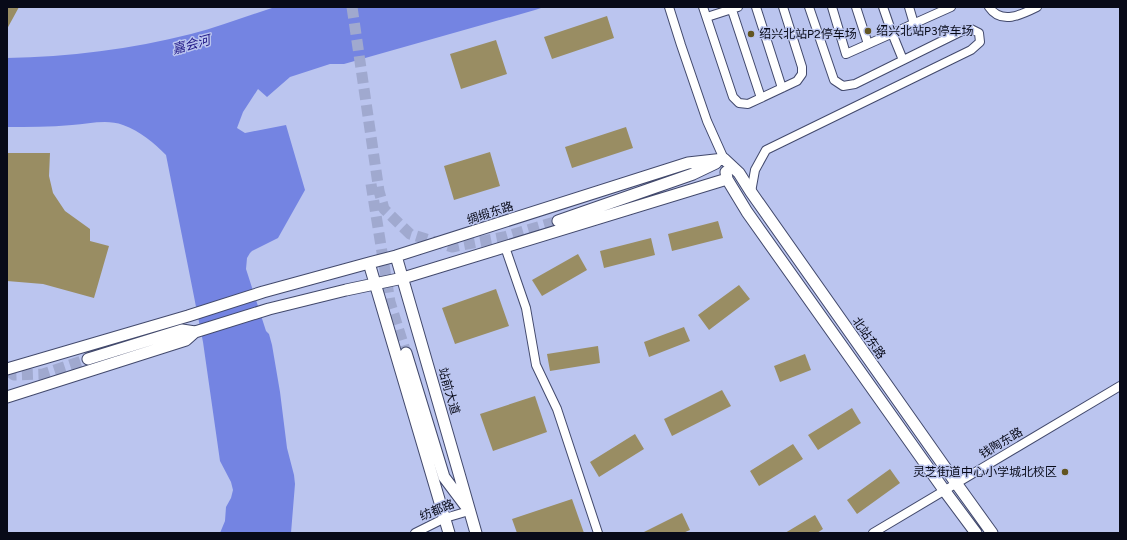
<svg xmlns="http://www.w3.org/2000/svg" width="1127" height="540" font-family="Figtree,'Noto Sans SC',sans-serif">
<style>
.water{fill:#7484e2}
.building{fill:#998d63}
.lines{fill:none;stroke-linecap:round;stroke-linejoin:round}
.major-tunnel{stroke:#a0a9cf;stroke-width:11;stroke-dasharray:11 5.5;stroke-linecap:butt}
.minor-casing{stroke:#42496c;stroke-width:10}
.major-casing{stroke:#42496c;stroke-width:13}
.minor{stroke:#fff;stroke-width:8}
.major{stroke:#fff;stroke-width:11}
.poi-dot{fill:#625521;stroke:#bbc5ef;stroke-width:1.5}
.labels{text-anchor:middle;stroke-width:3;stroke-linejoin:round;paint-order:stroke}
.poi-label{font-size:12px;fill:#080a18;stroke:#bbc5ef;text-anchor:start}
.street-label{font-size:12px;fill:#080a18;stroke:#bbc5ef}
.water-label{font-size:13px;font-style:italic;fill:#211887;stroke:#bbc5ef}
</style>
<rect width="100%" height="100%" fill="#bbc5ef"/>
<!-- water -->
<path class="water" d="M275,7H544L535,10L344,64H330L290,77L267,97L258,89L243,112L237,128L245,133L286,125L305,190L278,238L252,251L250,253L247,258L246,269L266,331L269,334L272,345L280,392L287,448L294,475L295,484L291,533H220L225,521L226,507L231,498L233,490L231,482L220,461L203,342L166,155C154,143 140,131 123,125C107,119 89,124 72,125C50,127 28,127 7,127V58C68,57 132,49 191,34C219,27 247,16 275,7Z"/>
<!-- building -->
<path class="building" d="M7,7H19L7,29Z
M607,16L614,38L552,59L544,37Z
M496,40L507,74L461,89L450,54Z
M626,127L633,148L572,168L565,147Z
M490,152L500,186L454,200L444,166Z
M7,153H50L49,176L53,193L65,211L90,229V241L109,246L94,298L43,284L7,281Z
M718,221L723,238L672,251L668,234Z
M651,238L655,255L604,268L600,251Z
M578,254L587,270L542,296L532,280Z
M739,285L750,299L709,330L698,315Z
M496,289L509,326L455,344L442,308Z
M684,327L690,341L649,357L644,342Z
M598,346L600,363L550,371L547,354Z
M805,354L811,370L780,382L774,366Z
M722,390L731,406L672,436L664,419Z
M535,396L547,432L493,451L480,414Z
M852,408L861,423L818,450L808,435Z
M635,434L644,449L599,477L590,462Z
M793,444L803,459L759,486L750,471Z
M890,469L900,483L857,514L847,500Z
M572,499L584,533H517L512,519Z
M682,513L690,530L683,533H642Z
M815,515L823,529L817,533H785Z"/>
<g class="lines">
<!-- major-tunnel -->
<path class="major-tunnel" d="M352,7L379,191L384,209L410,234L452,247L504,237L558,221
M371,184L390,302L406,353
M7,370L14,375L43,374L88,359"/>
<!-- minor casing -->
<g class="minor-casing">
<path id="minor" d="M669,7L681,45L707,121L724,159
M703,7L733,97L739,103L748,104L797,81L802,74V67L783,7
M731,7L761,98
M756,7L782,88
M832,7L846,54L951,7
M856,7L868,44
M883,7L892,33L903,60
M909,7L914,24
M989,7C1001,25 1021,15 1037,7
M707,17L738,7
M751,192L755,170L766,150L971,50L980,42L979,33L971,29L962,31L855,84L843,86L834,80L809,7
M505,247L526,308L536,365L557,409L598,533
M415,533L445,518L469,511
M873,533L1120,386"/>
</g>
<!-- major casing -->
<g class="major-casing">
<path id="major" d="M724,159L739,173L751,192L956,483L992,533
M726,172L727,179L747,212L944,490L976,533
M558,221L693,174L716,163
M396,256L460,477L476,533
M369,263L449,533
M406,353L444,477L465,505
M88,359L182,330L195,332
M7,369L188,316L263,292L369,263L396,256L688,163L724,159
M7,397L186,340L195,332L269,309L346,290L403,278L727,179"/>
</g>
<!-- minor -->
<use href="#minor" class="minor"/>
<!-- major -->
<use href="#major" class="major"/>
</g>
<!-- markers -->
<g class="poi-dot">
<circle cx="868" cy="31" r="4"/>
<circle cx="751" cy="34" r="4"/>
<circle cx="1065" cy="472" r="4"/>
</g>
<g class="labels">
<!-- poi labels -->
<g class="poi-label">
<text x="876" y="35">绍兴北站P3停车场</text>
<text x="759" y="38">绍兴北站P2停车场</text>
<text x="1057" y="476" text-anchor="end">灵芝街道中心小学城北校区</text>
</g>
<!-- street labels -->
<g class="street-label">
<text transform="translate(490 213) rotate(-18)" y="4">绸缎东路</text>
<text transform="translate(869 338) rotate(55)" y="4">北站东路</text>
<text transform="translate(449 391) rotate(74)" y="4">站前大道</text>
<text transform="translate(1001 443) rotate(-31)" y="4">钱陶东路</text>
<text transform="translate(437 510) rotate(-22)" y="4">纺都路</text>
</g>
<!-- water labels -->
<g class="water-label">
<text transform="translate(191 44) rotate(-15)" y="5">嘉会河</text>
</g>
</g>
<!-- border -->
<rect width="1127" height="540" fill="none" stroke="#080a18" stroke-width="16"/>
</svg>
